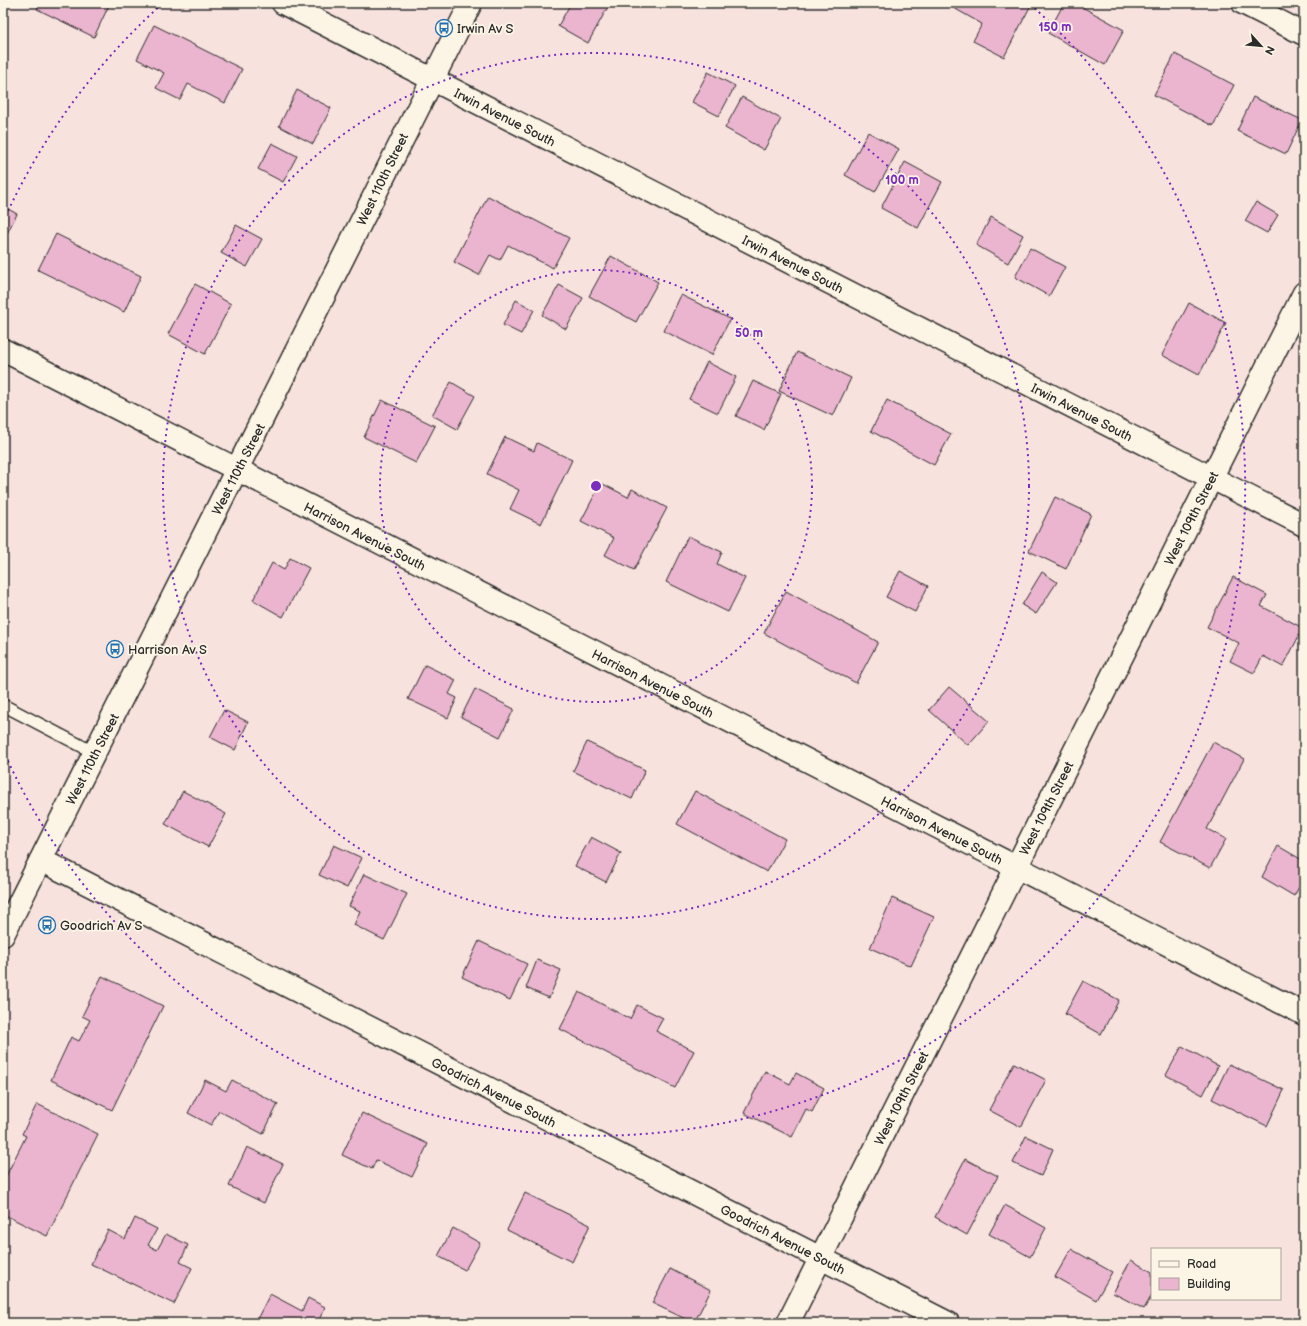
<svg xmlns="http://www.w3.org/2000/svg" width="1307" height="1326" font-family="'Balsamiq Sans',sans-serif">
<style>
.building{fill:#ebb5cf;stroke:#2b2b2b}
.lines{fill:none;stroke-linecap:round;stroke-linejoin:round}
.service-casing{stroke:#2b2b2b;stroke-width:14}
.minor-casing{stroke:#2b2b2b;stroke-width:25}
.tertiary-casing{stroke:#2b2b2b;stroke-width:25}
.service{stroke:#fcf5e5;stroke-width:11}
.minor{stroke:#fcf5e5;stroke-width:22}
.tertiary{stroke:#fcf5e5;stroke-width:22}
.ring{fill:none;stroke:#7b2cbf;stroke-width:2;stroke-dasharray:2 4}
.labels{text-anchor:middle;stroke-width:3.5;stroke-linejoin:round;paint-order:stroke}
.poi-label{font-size:13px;fill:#2b2b2b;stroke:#fcf5e5;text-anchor:start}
.street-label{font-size:13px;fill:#2b2b2b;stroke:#fcf5e5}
.centre{fill:#7b2cbf;stroke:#fcf5e5;stroke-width:2}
.ring-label{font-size:12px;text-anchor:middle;font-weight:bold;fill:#7b2cbf;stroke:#fcf5e5;stroke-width:3.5;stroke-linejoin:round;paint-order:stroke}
</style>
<rect width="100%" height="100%" fill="#f7e2de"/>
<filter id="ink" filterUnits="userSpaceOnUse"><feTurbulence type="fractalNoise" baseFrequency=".025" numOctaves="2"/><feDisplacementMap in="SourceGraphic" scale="8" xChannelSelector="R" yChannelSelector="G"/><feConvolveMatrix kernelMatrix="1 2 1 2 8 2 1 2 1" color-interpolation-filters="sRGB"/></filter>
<g filter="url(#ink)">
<!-- building -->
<path class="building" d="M39,3H110L94,37L37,9Z
M571,3H610L588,43L558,26Z
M945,3H1032L1004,57L973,41L982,24Z
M1064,3H1075L1124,30L1105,65L1048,33Z
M154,25L242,69L225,103L188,84L180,100L156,88L164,73L137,59Z
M1175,54L1234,85L1213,126L1154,95Z
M708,72L735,86L719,116L692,102Z
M297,90L331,108L313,144L279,126Z
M742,97L781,119L764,150L725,128Z
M1253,97L1302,120L1286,154L1237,131Z
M868,132L899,149L875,192L845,175Z
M272,143L297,156L283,182L258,169Z
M905,162L942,182L918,228L881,208Z
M488,196L569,238L553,268L508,245L500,260L490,255L479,275L454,262Z
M1256,202L1278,215L1267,233L1245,221Z
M3,206L17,214L3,241Z
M991,217L1023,235L1008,263L976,245Z
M236,225L262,239L247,267L221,253Z
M56,234L141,276L124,312L38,270Z
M1030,248L1065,267L1049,296L1015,277Z
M611,256L658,282L636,322L589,296Z
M195,284L231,304L205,354L168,334Z
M559,285L583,298L566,329L542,315Z
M681,295L730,319L712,355L664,331Z
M516,300L534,310L521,334L503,325Z
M1189,303L1226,323L1199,375L1162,355Z
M797,352L851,378L833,416L779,391Z
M707,362L736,377L718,413L689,399Z
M753,381L781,394L764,430L736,416Z
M451,382L475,396L457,429L432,415Z
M382,400L435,426L416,463L364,437Z
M887,400L951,434L934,465L871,431Z
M505,437L534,451L537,443L572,460L541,524L510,509L519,490L487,474Z
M601,483L628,497L632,489L667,508L634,570L605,555L614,538L581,521Z
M1055,497L1091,514L1066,569L1029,551Z
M688,536L722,552L717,564L745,578L728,612L666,582Z
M290,558L309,568L283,617L253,600L272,563L284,570Z
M900,571L928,586L915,612L886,597Z
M1042,572L1057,582L1036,614L1022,605Z
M1233,577L1267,595L1261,606L1303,628L1283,667L1263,656L1254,673L1230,661L1239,643L1207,627Z
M786,591L878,642L856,683L764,633Z
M425,665L456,680L449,694L457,698L448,718L408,699Z
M949,687L989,721L968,745L929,710Z
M475,689L514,709L500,737L461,717Z
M224,710L248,722L235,750L210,737Z
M587,742L645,770L632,799L573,771Z
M1213,742L1244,759L1207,829L1226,839L1210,868L1160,842Z
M183,791L226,814L208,847L165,824Z
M695,791L785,839L767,872L677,824Z
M591,837L621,853L606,882L575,866Z
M334,845L362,858L347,888L319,875Z
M1278,846L1304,861V878L1294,896L1262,877Z
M364,874L407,894L384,940L354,925L360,911L349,906Z
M892,898L934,917L911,966L870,948Z
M479,941L527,964L510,1000L462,977Z
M537,960L561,970L549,998L526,988Z
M102,976L163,1006L112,1110L51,1080L71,1037L79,1041L90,1020L82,1016Z
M1083,981L1119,1000L1101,1034L1065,1014Z
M579,992L630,1019L637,1005L663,1018L656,1031L694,1051L675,1088L560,1029Z
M1182,1046L1218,1066L1203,1095L1166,1075Z
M1014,1063L1046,1080L1021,1127L989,1110Z
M1229,1064L1284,1090L1267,1126L1212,1099Z
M765,1071L790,1084L796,1073L824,1088L812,1112L806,1109L792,1137L744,1113Z
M205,1080L226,1091L232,1080L278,1104L263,1134L219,1111L211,1125L188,1113Z
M37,1104L98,1134L47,1236L3,1214V1182L26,1136L22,1134Z
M362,1113L428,1144L412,1177L376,1160L372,1169L342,1155Z
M1026,1136L1053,1149L1041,1176L1013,1163Z
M247,1147L283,1164L264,1203L229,1186Z
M965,1159L998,1176L967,1235L935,1217Z
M525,1193L590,1225L572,1262L507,1230Z
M1005,1205L1046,1228L1030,1257L989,1234Z
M135,1218L157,1229L148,1245L157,1250L166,1234L188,1245L180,1262L192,1268L174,1304L91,1264L108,1230L125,1239Z
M453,1228L480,1243L465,1270L438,1256Z
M1071,1249L1112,1272L1096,1300L1055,1277Z
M1131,1260L1152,1272V1295L1144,1309L1113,1293Z
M670,1269L711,1290L694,1323L652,1303Z
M270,1294L302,1311L308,1298L325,1307L319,1320L324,1323H255Z"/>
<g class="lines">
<!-- service casing -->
<g class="service-casing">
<path id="service" d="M3,705L95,753"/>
</g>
<!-- minor casing -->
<g class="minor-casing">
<path id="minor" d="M283,3L1304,525
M1243,3L1304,34
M3,350L1304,1014
M41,860L948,1323
M788,1323L1304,293"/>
</g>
<!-- tertiary casing -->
<g class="tertiary-casing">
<path id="tertiary" d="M3,935L471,3"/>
</g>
<!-- service -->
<use href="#service" class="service"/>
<!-- minor -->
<use href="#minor" class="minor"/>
<!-- tertiary -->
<use href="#tertiary" class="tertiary"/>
</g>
</g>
<!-- distance rings -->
<g class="ring">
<circle cx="596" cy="486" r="216"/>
<circle cx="596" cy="486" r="433"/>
<path d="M3 222A649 649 0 0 1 162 4M1030 4A649 649 0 1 1 3 750"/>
</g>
<!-- icons -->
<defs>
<g id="bus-ring" transform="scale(0.9)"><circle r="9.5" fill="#fcf5e5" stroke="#1f6fb2" stroke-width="1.5"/><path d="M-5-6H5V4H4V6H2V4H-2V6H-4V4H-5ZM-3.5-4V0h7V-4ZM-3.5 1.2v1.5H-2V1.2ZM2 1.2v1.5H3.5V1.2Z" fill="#1f6fb2"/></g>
</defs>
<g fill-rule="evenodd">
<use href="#bus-ring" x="444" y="28"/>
<use href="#bus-ring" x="115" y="649"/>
<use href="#bus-ring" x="47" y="925"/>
</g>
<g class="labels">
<!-- poi labels -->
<g class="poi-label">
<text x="457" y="33">Irwin Av S</text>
<text x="128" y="654">Harrison Av S</text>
<text x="60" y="930">Goodrich Av S</text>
</g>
<!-- street labels -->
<g class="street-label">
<text transform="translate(505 117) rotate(27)" y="5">Irwin Avenue South</text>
<text transform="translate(382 179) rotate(-64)" y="5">West 110th Street</text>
<text transform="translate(793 264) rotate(27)" y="5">Irwin Avenue South</text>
<text transform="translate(1082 412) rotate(27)" y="5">Irwin Avenue South</text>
<text transform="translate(238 469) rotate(-63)" y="5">West 110th Street</text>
<text transform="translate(1191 518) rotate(-63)" y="5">West 109th Street</text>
<text transform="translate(365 536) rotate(27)" y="5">Harrison Avenue South</text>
<text transform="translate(653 683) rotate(27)" y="5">Harrison Avenue South</text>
<text transform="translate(92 759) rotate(-63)" y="5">West 110th Street</text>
<text transform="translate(1046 808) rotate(-63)" y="5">West 109th Street</text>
<text transform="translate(942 830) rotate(27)" y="5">Harrison Avenue South</text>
<text transform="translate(494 1092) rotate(27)" y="5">Goodrich Avenue South</text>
<text transform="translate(901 1098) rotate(-63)" y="5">West 109th Street</text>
<text transform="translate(783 1239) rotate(27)" y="5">Goodrich Avenue South</text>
</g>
</g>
<circle cx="596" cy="486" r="6" class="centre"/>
<g class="ring-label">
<text x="1055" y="31">150 m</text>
<text x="902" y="184">100 m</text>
<text x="749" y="337">50 m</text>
</g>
<!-- margin -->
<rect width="1307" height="1326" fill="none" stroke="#fcf5e5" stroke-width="16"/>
<rect x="8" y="8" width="1291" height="1310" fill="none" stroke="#2b2b2b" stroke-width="1.5" filter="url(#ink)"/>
<!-- legend -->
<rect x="1151" y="1248" width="130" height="52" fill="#fcf5e5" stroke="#a8a49b"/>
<rect x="1159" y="1261" width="20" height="6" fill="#fcf5e5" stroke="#a8a49b"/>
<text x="1187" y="1268" font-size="12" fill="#2b2b2b">Road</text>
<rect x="1159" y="1278" width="20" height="12" fill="#ebb5cf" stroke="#a8a49b"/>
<text x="1187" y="1288" font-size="12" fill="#2b2b2b">Building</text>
<!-- north arrow -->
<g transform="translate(1261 46) rotate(117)" stroke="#fcf5e5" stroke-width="3" paint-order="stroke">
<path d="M0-3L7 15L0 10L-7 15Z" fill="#2b2b2b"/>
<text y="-6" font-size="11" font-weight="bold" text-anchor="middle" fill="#2b2b2b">N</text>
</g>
</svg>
